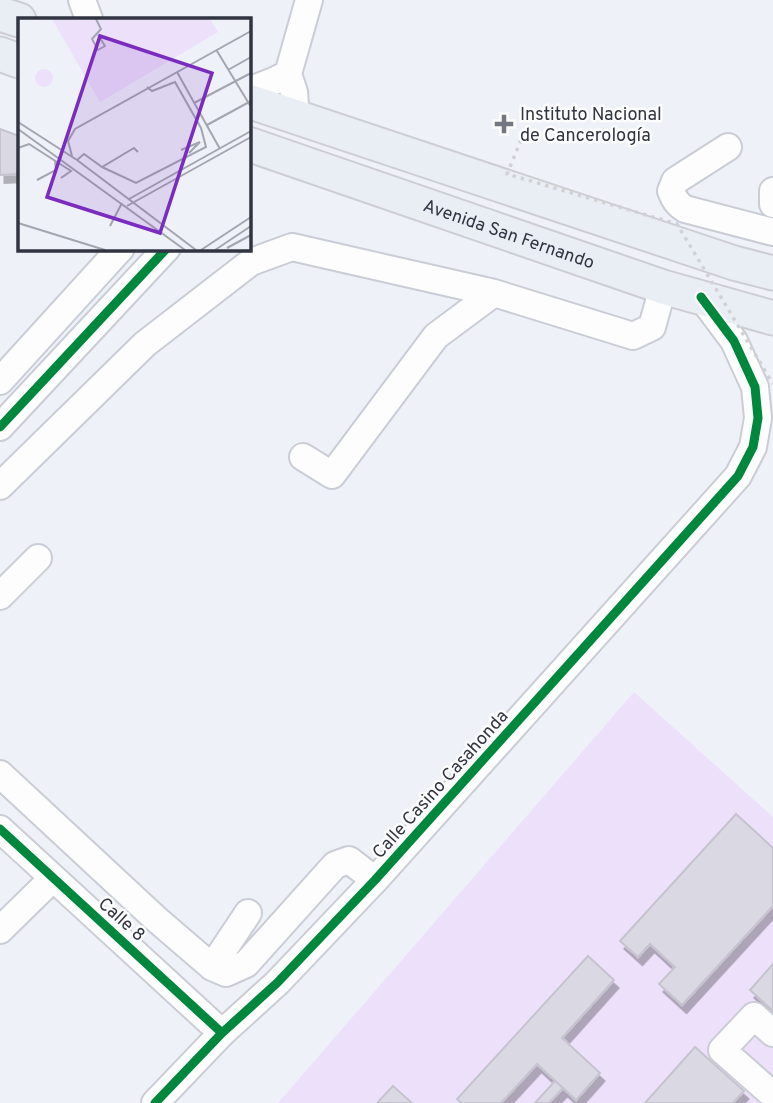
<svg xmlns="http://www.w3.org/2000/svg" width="773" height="1103" font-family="Overpass,sans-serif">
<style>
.green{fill:#ede0fb}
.building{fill:#dad9e3;stroke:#c5c4ce;stroke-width:2;filter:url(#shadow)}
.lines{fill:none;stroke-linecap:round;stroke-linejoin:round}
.minor-casing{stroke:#cacdd6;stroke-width:30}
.major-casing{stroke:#ccced3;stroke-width:37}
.minor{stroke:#fdfdfe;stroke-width:26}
.major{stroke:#e9eef4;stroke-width:33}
.path-bridge{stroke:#d1d2d6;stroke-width:3.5;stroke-dasharray:3.5 5;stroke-linecap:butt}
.cycleway-casing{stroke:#fcfcfc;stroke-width:13}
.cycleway{stroke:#00873e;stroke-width:9}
.poi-dot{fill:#747681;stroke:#fcfcfc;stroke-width:2.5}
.labels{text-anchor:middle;stroke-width:5;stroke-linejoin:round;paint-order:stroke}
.poi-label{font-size:18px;fill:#313441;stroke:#fcfcfc;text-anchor:start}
.street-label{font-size:18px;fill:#313441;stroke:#fcfcfc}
.inset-road{fill:none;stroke:#a3a5af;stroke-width:2}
.view{fill:#7b2cbf;fill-opacity:0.15;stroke:#7b2cbf;stroke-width:3.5}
.inset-edge{fill:none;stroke:#313441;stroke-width:3.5}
</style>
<defs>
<filter id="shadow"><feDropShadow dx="4.5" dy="8" stdDeviation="0" flood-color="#0004"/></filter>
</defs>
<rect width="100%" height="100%" fill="#eff1f8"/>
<!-- green -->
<path class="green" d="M634,692L773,817V1103H278Z"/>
<!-- building -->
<path class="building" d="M0,129L19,136V174L0,175Z
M736,814L773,848V906L682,1005L659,984L675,967L650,944L638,957L620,941Z
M588,956L614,980L562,1038L600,1073L576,1100L537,1064L501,1103H461L457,1099Z
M773,964V1011L750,990Z
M695,1047L744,1091L733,1103H645Z
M555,1081L563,1088L549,1103H535Z
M393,1086L412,1103H377Z"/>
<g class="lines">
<!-- minor casing -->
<g class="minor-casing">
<path id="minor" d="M82,0L89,19
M248,91L274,81L288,74
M296,117L294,92L288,74L309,0
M728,147L675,181L671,191C674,199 677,204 685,209L773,232
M773,191V204
M0,381L121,248
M0,427L167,248
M303,457L332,475L436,336L494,293L633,336L652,327L663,287
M0,486L145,344L251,262L292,247L494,293
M0,596L38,558
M0,774L155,918L212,967L226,973L246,964L335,865L349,860L375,880
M0,829L222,1033
M0,930L53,878
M212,967L248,913
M773,1033L754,1016L722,1050L773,1095
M155,1103L222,1033L277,983L375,880L738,476L753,447L758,418L755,387L734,341L701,297"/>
</g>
<!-- major casing -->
<g class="major-casing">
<g id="major">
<path d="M0,14L19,20"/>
<path d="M0,54L19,61"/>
<path d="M248,101L734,263L773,273"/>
<path id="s1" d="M248,144L663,287L773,318"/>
</g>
</g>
<!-- minor -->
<use href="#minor" class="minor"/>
<!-- major -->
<use href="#major" class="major"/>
<!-- path-bridge -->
<path class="path-bridge" d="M521,140L507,174L677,224L773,384"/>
<!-- cycleway casing -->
<g class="cycleway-casing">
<path id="cycleway" d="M0,427L167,248
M0,829L222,1033
M155,1103L222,1033L277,983L375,880L738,476L753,447L758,418L755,387L734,341L701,297"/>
</g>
<!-- cycleway -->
<use href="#cycleway" class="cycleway"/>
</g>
<!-- markers -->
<path class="poi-dot" d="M500.5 113.5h7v7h7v7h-7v7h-7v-7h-7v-7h7z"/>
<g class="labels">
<!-- poi labels -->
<g class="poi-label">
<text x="520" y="120">Instituto Nacional<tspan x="520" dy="21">de Cancerología</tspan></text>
</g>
<!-- street labels -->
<g class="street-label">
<text dy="6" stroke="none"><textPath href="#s1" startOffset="276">Avenida San Fernando</textPath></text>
<text transform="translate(440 784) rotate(-48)" y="6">Calle Casino Casahonda</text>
<text transform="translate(122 919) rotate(42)" y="6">Calle 8</text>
</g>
</g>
<!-- overview -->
<g transform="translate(18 18)">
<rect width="233" height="233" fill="#eff1f8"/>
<path d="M34,1H192L200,14L82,84ZM17 60a9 9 0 1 1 18 0a9 9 0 1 1-18 0Z" fill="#ede0fb"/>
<path class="inset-road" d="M78,1L83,11L74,21L80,32L87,28L80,17M199,33L233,89M210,52L233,39M159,54L202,131M176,85L233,55M0,104L59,142L178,232M189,107L233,83M0,111L167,232M0,130L11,126L53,153L43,160M163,132L182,124L171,135M54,138L50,123L57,111L233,13M59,142L66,136L84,149L116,130L120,134M84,149L118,165L188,129L183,110L157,64L134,73L129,69M19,162L38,152L37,143M111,181L233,113M109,188L233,119M0,205L87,232M92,208L104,185M209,230L233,217M183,232L233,199M197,232L233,208"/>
<path class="view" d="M82,18L194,55L142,215L29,179Z"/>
<rect width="233" height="233" class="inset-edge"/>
</g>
</svg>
